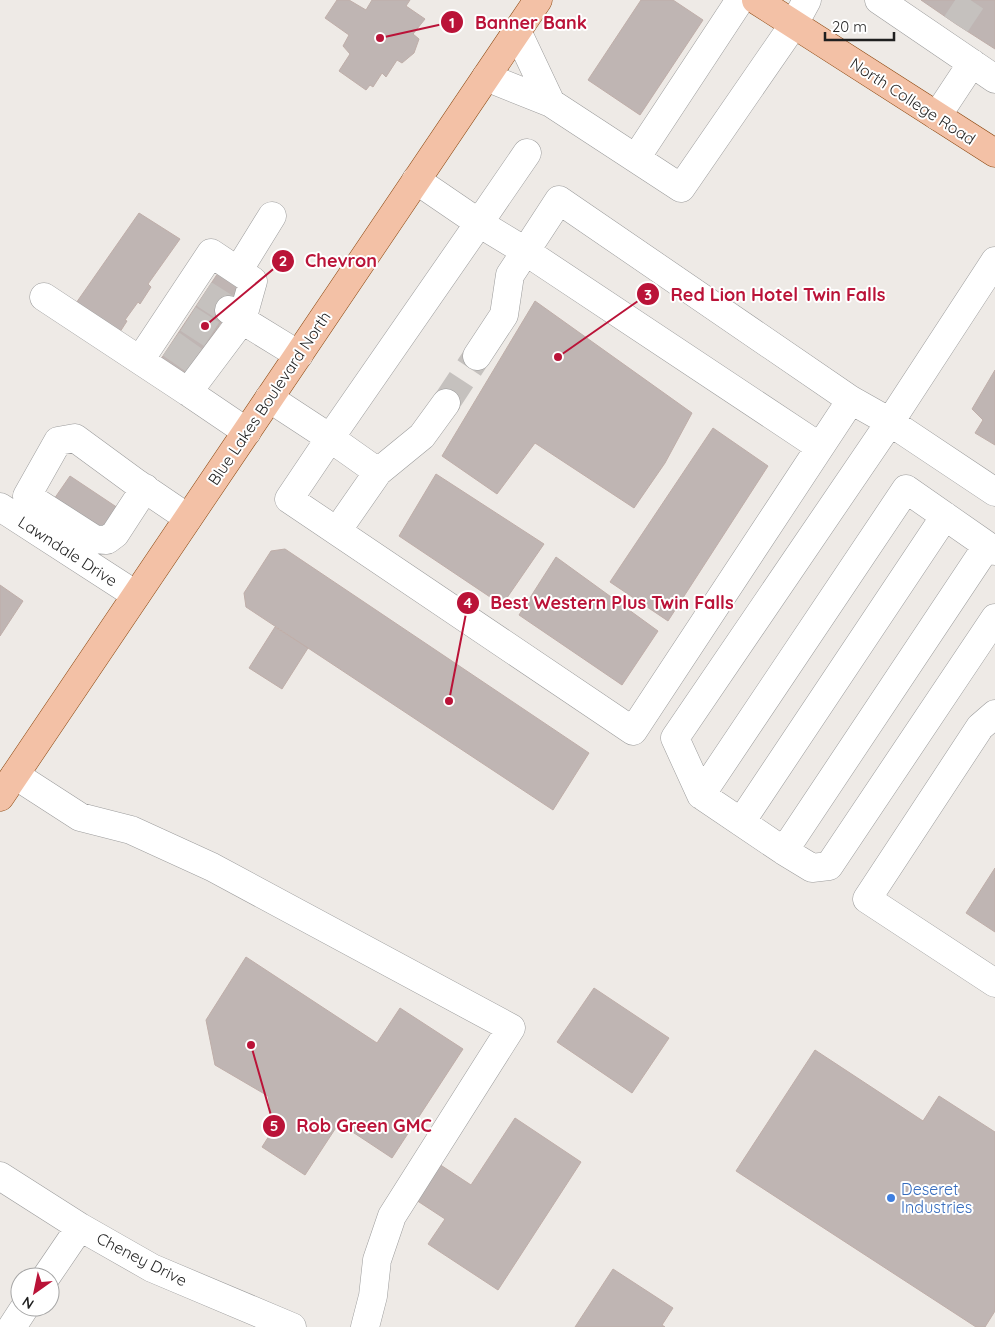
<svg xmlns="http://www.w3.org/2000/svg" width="995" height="1327" font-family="Quicksand,sans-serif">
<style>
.building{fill:#bfb5b3;stroke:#bfaea9}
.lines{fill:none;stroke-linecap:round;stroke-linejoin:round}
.minor-tunnel{stroke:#c5c1be;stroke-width:28;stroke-dasharray:28 14;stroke-linecap:butt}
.minor-casing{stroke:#9c9c9c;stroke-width:29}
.major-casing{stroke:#8b460e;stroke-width:29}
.minor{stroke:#fff;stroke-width:28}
.major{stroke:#f3c1a6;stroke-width:28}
.shop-dot{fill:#3f7fe0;stroke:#fff;stroke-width:2}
.labels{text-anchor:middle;stroke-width:4;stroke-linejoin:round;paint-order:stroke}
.street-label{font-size:16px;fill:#1f1f1f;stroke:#fff}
.shop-label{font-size:16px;fill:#366cbe;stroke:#fff;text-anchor:start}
.leader{fill:none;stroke:#ba1338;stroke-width:2}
.callout-dot{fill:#ba1338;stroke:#fff;stroke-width:2}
.mark-label{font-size:15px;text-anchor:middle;font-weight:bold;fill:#fff}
.callout-label{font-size:18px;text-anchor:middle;font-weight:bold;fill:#ba1338;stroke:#fff;stroke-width:4;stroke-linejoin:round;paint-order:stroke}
</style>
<rect width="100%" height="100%" fill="#eeeae6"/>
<!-- building -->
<path class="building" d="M337,0H349L366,10L372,0H410L406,6L425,19L413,34L419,39L414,53L402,63L397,60L386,77L382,73L373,87L370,85L366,90L339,71L350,54L343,46L349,35L325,18Z
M641,0H673L703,20L640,115L588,80Z
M921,0H995V49L956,24Z
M139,213L180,239L148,284L151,287L140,304L138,302L125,320L127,321L118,335L74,306Z
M220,270L245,286L182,382L157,365Z
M535,301L692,413L665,463L634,508L535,443L497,494L442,456Z
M995,370V445L975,433L983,420L972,409Z
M713,428L768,466L668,621L610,582Z
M436,474L544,544L502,605L399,536Z
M70,476L121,510L104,537L52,502Z
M285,549L589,753L553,810L246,607L244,593L271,551Z
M556,557L658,631L622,685L519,615Z
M0,585L23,601L0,636Z
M275,627L308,648L282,689L249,668Z
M995,868V932L966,913Z
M246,957L377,1043L400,1008L463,1049L392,1158L339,1123L305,1175L262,1147L274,1128L268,1096L215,1065L206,1020Z
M594,988L669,1038L632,1093L557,1042Z
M815,1050L923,1121L939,1096L995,1132V1311L985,1327H976L736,1171Z
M515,1118L581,1162L498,1290L428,1244L445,1219L416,1200L439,1164L471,1185Z
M613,1269L673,1308L662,1325L665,1327H575Z"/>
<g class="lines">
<!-- minor-tunnel -->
<path class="minor-tunnel" d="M956,24L972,0
M204,294L229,310
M188,319L213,335
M171,344L195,361
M446,403L477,356"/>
<!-- minor casing -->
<g class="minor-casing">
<path id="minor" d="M879,0L995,79
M486,77L551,103L517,31
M551,103L681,188L794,24L807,0
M937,116L972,63
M527,153L479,223L525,251L820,447
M636,158L740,0
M416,180L479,223L330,438L289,499L633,731L851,400
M995,261L890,422L675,738L701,795L784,851L812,868L829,866L995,618
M238,271L272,216
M44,297L188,392
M477,356L504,315L510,275L559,200L851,400L890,422L995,492
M140,360L211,253L253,281L242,320L229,310
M269,398L330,438L378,472L422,436L446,403
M247,432L188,392L242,320L299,355
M145,488L115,534L107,540L94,539L27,496L58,441L75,438L135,482L188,518
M0,507L136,595
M337,531L378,472
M995,714L980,727L867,899L995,983
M15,775L80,817L131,830L212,867L511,1028L392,1216L377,1260L373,1296L365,1327
M701,795L906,489L995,551
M741,822L945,516
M784,851L987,546
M0,1176L80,1227L152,1268L292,1327
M46,1277L80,1227
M12,1327L25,1307"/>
</g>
<!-- major casing -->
<g class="major-casing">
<path id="major" d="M756,0L995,153
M0,797L538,0"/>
</g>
<!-- minor -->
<use href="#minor" class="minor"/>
<!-- major -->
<use href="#major" class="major"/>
</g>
<!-- markers -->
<circle class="shop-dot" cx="891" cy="1198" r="5"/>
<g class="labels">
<!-- street labels -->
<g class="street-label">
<text transform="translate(913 101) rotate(33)" y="6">North College Road</text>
<text transform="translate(269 398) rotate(-56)" y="6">Blue Lakes Boulevard North</text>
<text transform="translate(68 551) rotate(33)" y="6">Lawndale Drive</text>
<text transform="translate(142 1259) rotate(27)" y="6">Cheney Drive</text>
</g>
<!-- shop labels -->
<g class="shop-label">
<text x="901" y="1195">Deseret<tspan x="901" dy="18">Industries</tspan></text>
</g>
</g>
<!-- callouts -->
<path class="leader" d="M380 38L452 22M205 326L283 261M558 357L648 294M449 701L468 603M251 1045L274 1126"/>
<g class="callout-dot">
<circle cx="380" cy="38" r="5"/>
<circle cx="205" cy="326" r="5"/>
<circle cx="558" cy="357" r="5"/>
<circle cx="449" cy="701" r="5"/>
<circle cx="251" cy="1045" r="5"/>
<circle cx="452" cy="22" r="12"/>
<circle cx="283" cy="261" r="12"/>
<circle cx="648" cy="294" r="12"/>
<circle cx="468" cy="603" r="12"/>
<circle cx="274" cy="1126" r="12"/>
</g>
<g class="mark-label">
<text x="452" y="28">1</text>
<text x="283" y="266">2</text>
<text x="648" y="300">3</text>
<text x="468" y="608">4</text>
<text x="274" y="1131">5</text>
</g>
<g class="callout-label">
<text x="531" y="29">Banner Bank</text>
<text x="341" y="267">Chevron</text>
<text x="778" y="301">Red Lion Hotel Twin Falls</text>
<text x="612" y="609">Best Western Plus Twin Falls</text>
<text x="364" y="1132">Rob Green GMC</text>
</g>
<!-- north arrow -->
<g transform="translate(35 1292) rotate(213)"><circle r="24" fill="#ffffff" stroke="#a5a5a5"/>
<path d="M0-4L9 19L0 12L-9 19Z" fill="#ba1338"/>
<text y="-8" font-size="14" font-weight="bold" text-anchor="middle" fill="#1f1f1f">N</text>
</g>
<!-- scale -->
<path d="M825 32v8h69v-8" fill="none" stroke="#1f1f1f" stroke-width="2.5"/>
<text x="832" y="32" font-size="15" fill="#1f1f1f" stroke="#ffffff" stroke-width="4" paint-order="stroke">20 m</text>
</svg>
